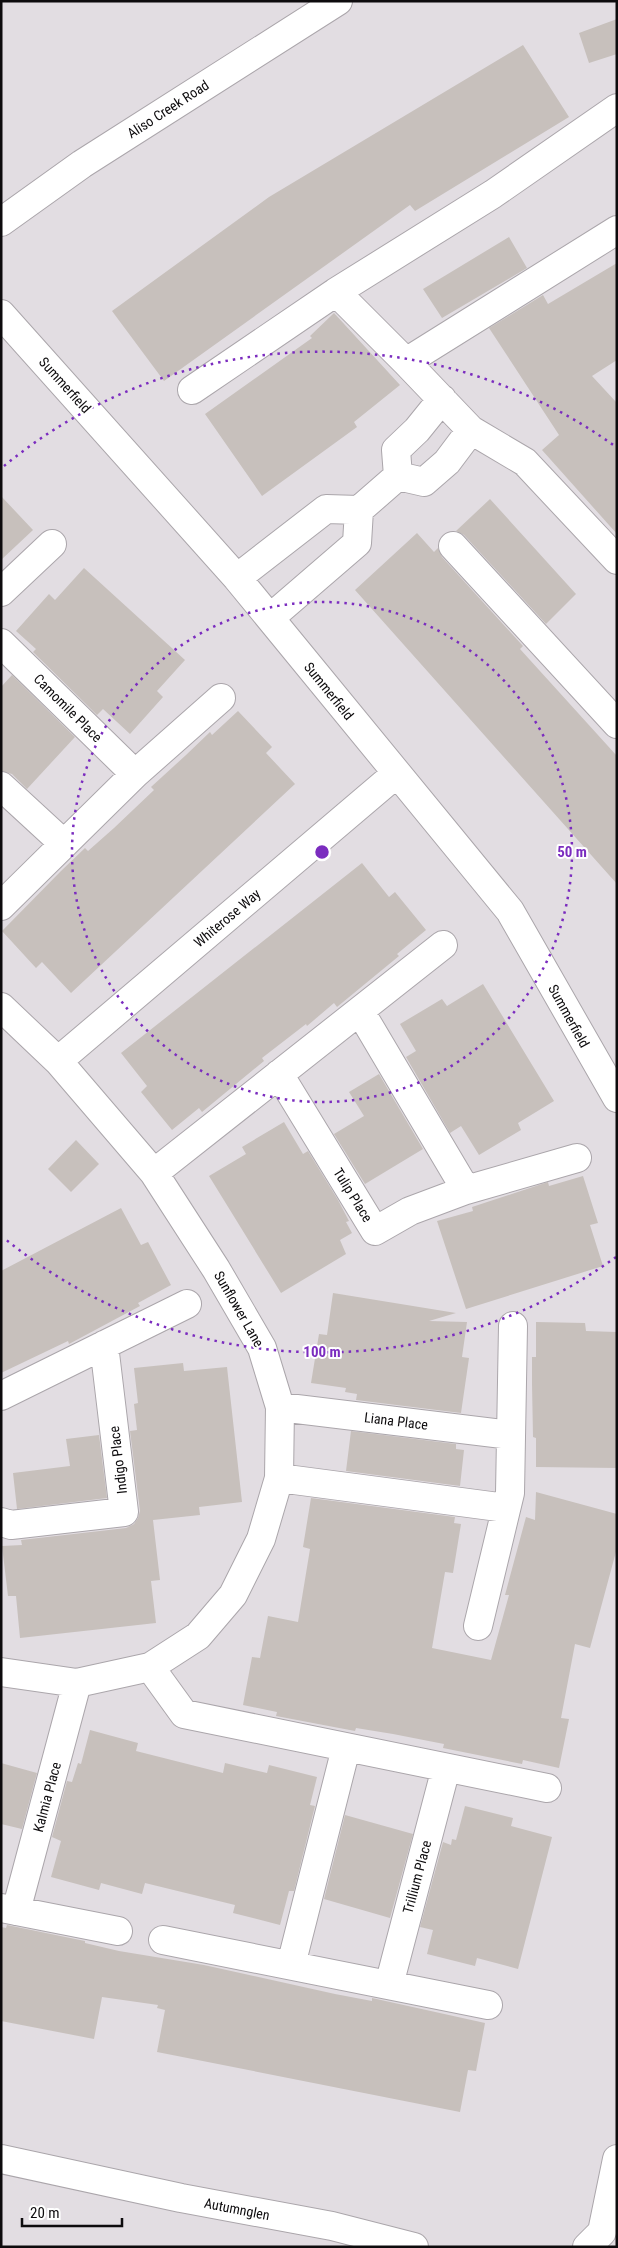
<svg xmlns="http://www.w3.org/2000/svg" width="618" height="2248" font-family="'Roboto Condensed',sans-serif">
<style>
.building{fill:#c7c0bc}
.lines{fill:none;stroke-linecap:round;stroke-linejoin:round}
.minor-casing{stroke:#aba6ab;stroke-width:30}
.major-casing{stroke:#aba6ab;stroke-width:30}
.minor{stroke:#fff;stroke-width:28}
.major{stroke:#fff;stroke-width:28}
.ring{fill:none;stroke:#7b2cbf;stroke-width:2.5;stroke-dasharray:2.5 5}
.labels{text-anchor:middle;stroke-width:4;stroke-linejoin:round;paint-order:stroke}
.street-label{font-size:14px;fill:#0d0b0d;stroke:#fff}
.centre{fill:#7b2cbf;stroke:#fff;stroke-width:2.5}
.ring-label{font-size:15px;text-anchor:middle;font-weight:bold;fill:#7b2cbf;stroke:#fff;stroke-width:4;stroke-linejoin:round;paint-order:stroke}
</style>
<rect width="100%" height="100%" fill="#e2dde2"/>
<!-- building -->
<path class="building" d="M617,19V54L589,63L579,33Z
M523,45L569,117L415,211L410,205L164,381L112,311L269,197Z
M509,237L527,268L442,318L423,289Z
M617,263V360L592,376L617,403V534L542,450L559,435L489,328L543,295L548,304Z
M334,313L400,385L354,422L357,427L262,496L205,414L312,338L310,336Z
M1,496L33,530L1,560Z
M490,499L576,594L546,624L464,535L456,531Z
M417,533L434,552L438,548L442,557L523,646L520,649L617,756V884L355,590Z
M84,568L185,660L157,691L163,697L130,734L103,709L97,715L33,652L36,649L16,631L49,594L55,600Z
M12,675L75,737L27,789L12,774L1,771V687Z
M238,711L272,747L266,753L295,784L71,993L42,962L36,968L2,931L61,871L85,848L88,851L114,828L154,790L151,787L186,755L210,732L212,735Z
M362,863L389,897L395,892L426,930L397,954L399,956L337,1007L334,1003L307,1026L306,1024L262,1058L264,1061L202,1112L199,1108L172,1130L141,1092L147,1086L121,1053Z
M483,984L554,1101L518,1123L521,1130L479,1155L461,1126L450,1133L406,1057L416,1051L400,1024L442,999L447,1006Z
M379,1074L423,1149L365,1184L334,1134L364,1116L349,1092Z
M284,1122L303,1154L308,1151L338,1200L349,1221L346,1222L352,1233L340,1240L346,1254L281,1293L209,1176L246,1154L242,1147Z
M76,1140L99,1164L71,1192L48,1169Z
M583,1176L598,1223L590,1225L603,1266L466,1309L437,1221L473,1211L472,1207L548,1182L549,1186Z
M121,1208L141,1245L148,1242L171,1285L138,1303L140,1306L69,1344L68,1341L1,1373V1271Z
M333,1293L456,1313L429,1321L467,1322L462,1357L469,1358L461,1413L356,1400L357,1394L345,1392L346,1388L311,1383L319,1334L327,1335Z
M536,1322L585,1323L586,1331L617,1332V1468L536,1467V1438L533,1437L532,1384V1357H536Z
M183,1363L184,1371L227,1367L242,1502L199,1507L200,1515L153,1520L160,1580L151,1581L156,1623L20,1638L16,1596H8L2,1546L22,1545L21,1540L126,1528L134,1524L138,1518L140,1511L130,1431L137,1430L134,1404L138,1403L134,1368Z
M351,1431L456,1444V1449L464,1450L460,1486L346,1471Z
M99,1435L107,1498L17,1509L13,1473L70,1466L66,1439Z
M536,1492L617,1514V1548L590,1648L575,1644L561,1718L569,1719L559,1768L523,1760L522,1764L443,1748L444,1744L393,1734L356,1728L355,1731L276,1716L277,1712L243,1705L252,1657L260,1658L268,1616L298,1622L310,1549L303,1547L311,1498L455,1517L454,1523L461,1524L453,1573L445,1572L432,1648L491,1660L509,1595H505L526,1517L535,1520Z
M90,1730L138,1743L136,1751L223,1773L225,1763L267,1773L269,1765L317,1777L310,1805L315,1806L294,1891H289L280,1925L233,1913L235,1905L145,1883L142,1894L101,1883L99,1890L51,1877L61,1841L52,1837L67,1781L72,1782L78,1763L81,1764Z
M1,1763L37,1773L22,1829L1,1824Z
M465,1806L513,1818L511,1826L552,1837L518,1969L477,1958L475,1966L427,1954L433,1930L420,1927L443,1842L451,1845L452,1839L456,1840Z
M345,1815L413,1834L390,1918L324,1899Z
M7,1925L85,1941V1943L119,1951L204,1965L335,1994L372,2001V1998L485,2023L476,2071L468,2070L460,2112L157,2052L165,2010L157,2008L158,2005L102,1997L94,2039L1,2021V1927L6,1928Z"/>
<g class="lines">
<!-- minor casing -->
<g class="minor-casing">
<path id="minor" d="M617,230L406,362L471,430L525,462L617,560
M1,314L237,578L510,911L617,1098
M406,362L336,292L493,194L617,108
M192,390L336,292
M398,476L424,482L447,462L471,430
M398,476L396,450L417,430L442,399
M453,546L617,724
M237,578L326,509L359,510L398,476
M1,592L52,544
M270,618L357,543L359,510
M1,643L135,774
M1,786L64,844
M1,906L135,774L221,698
M1,1007L58,1061L154,1173L216,1269L262,1348L280,1407L279,1478L261,1539L233,1595L198,1636L150,1667L77,1683L1,1672
M58,1061L396,774
M279,1074L375,1231L410,1211L466,1190L360,1011
M154,1173L443,945
M466,1190L577,1158
M1,1396L187,1304
M280,1407L511,1435
M279,1478L506,1508
M1,1522L11,1525L124,1512L104,1345
M478,1626L510,1493L513,1326
M150,1667L184,1714L547,1788
M1,1908L118,1931
M16,1911L77,1683
M163,1940L488,2005
M291,1965L346,1748
M389,1985L446,1768
M1,2159L181,2198L332,2226L414,2247
M587,2247L602,2232L617,2159"/>
</g>
<!-- major casing -->
<g class="major-casing">
<path id="major" d="M1,222L82,164L338,1"/>
</g>
<!-- minor -->
<use href="#minor" class="minor"/>
<!-- major -->
<use href="#major" class="major"/>
</g>
<!-- distance rings -->
<g class="ring">
<circle cx="322" cy="852" r="250"/>
<path d="M616 1257A500 500 0 0 1 4 1238M4 466A500 500 0 0 1 616 447"/>
</g>
<g class="labels">
<!-- street labels -->
<g class="street-label">
<text transform="translate(168 109) rotate(-33)" y="5">Aliso Creek Road</text>
<text transform="translate(65 385) rotate(48)" y="5">Summerfield</text>
<text transform="translate(329 691) rotate(51)" y="5">Summerfield</text>
<text transform="translate(68 708) rotate(45)" y="5">Camomile Place</text>
<text transform="translate(227 918) rotate(-40)" y="5">Whiterose Way</text>
<text transform="translate(569 1016) rotate(61)" y="5">Summerfield</text>
<text transform="translate(353 1195) rotate(58)" y="5">Tulip Place</text>
<text transform="translate(239 1309) rotate(60)" y="5">Sunflower Lane</text>
<text transform="translate(396 1421) rotate(7)" y="5">Liana Place</text>
<text transform="translate(118 1460) rotate(-97)" y="5">Indigo Place</text>
<text transform="translate(47 1797) rotate(-75)" y="5">Kalmia Place</text>
<text transform="translate(417 1877) rotate(-75)" y="5">Trillium Place</text>
<text transform="translate(237 2209) rotate(11)" y="5">Autumnglen</text>
</g>
</g>
<circle cx="322" cy="852" r="8" class="centre"/>
<g class="ring-label">
<text x="572" y="857">50 m</text>
<text x="322" y="1357">100 m</text>
</g>
<!-- border -->
<rect width="618" height="2248" fill="none" stroke="#0d0b0d" stroke-width="5"/>
<!-- scale -->
<path d="M22 2218v8h100v-8" fill="none" stroke="#0d0b0d" stroke-width="2.5"/>
<text x="30" y="2218" font-size="15" fill="#0d0b0d" stroke="#ffffff" stroke-width="4" paint-order="stroke">20 m</text>
</svg>
